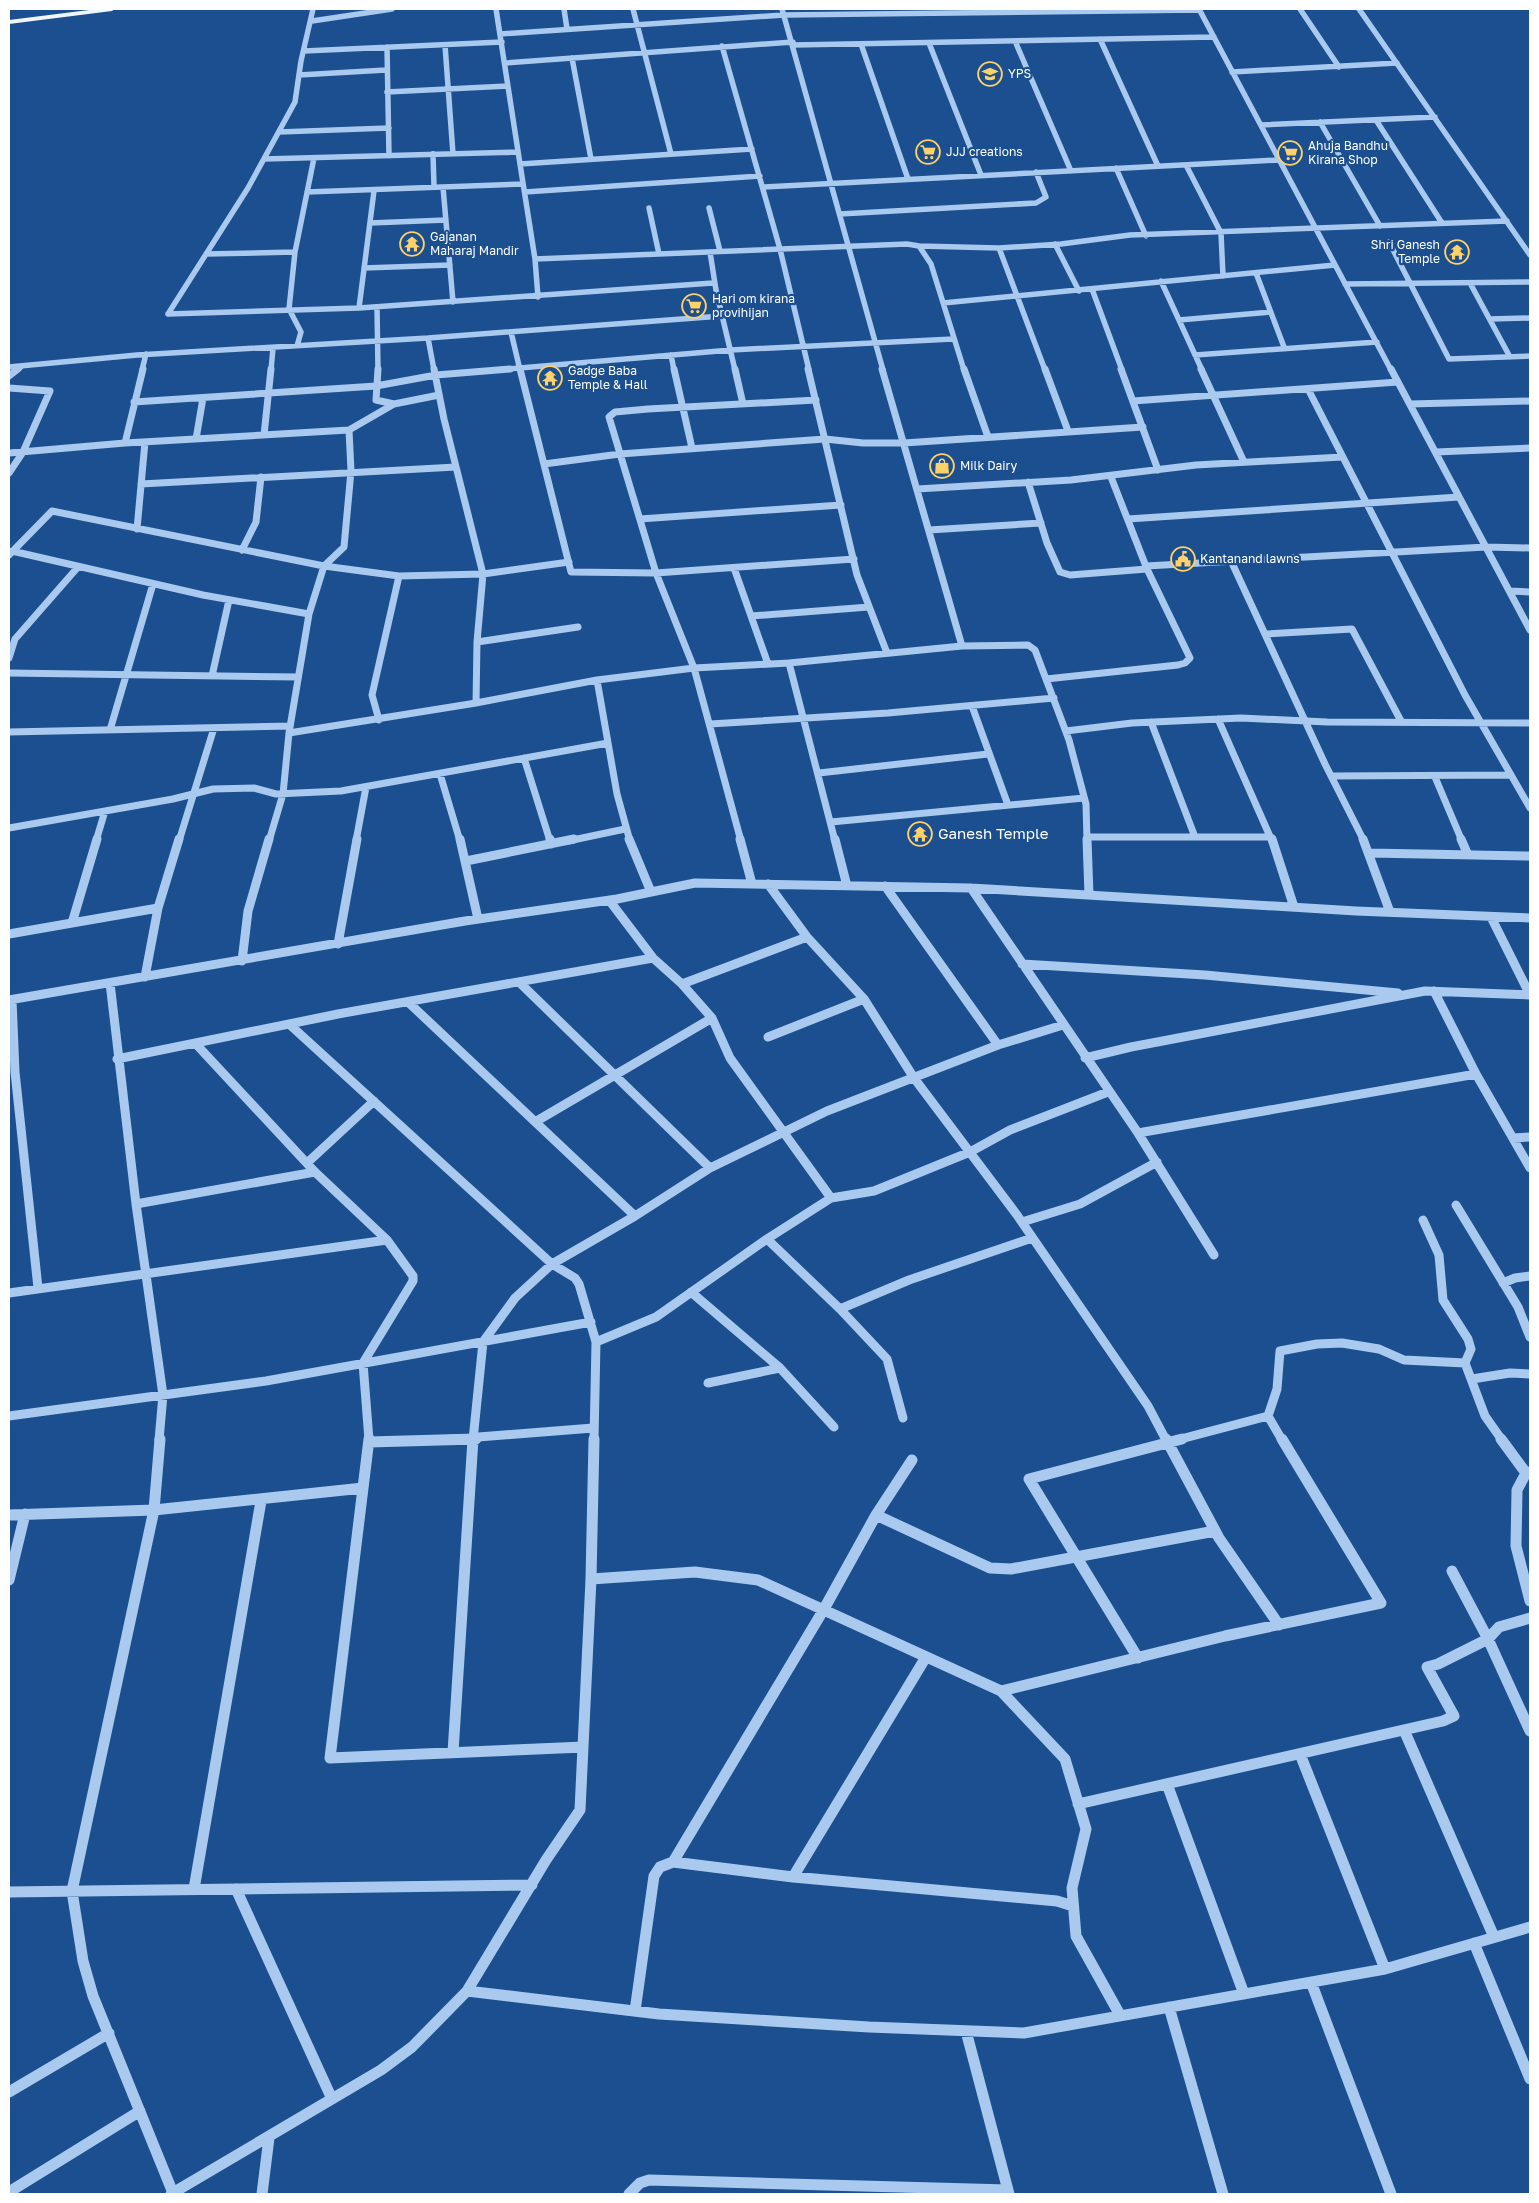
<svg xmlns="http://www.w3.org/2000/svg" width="1539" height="2203" font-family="'Golos Text',sans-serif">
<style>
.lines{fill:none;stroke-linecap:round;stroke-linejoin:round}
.minor-far3{stroke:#a9c9ee;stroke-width:5.5}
.minor-far2{stroke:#a9c9ee;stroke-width:7}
.minor-far1{stroke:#a9c9ee;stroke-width:9}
.minor{stroke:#a9c9ee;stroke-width:11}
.major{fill:#f0f6ff;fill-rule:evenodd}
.labels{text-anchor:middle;stroke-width:4.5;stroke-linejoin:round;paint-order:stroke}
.far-poi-label{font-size:12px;fill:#fff;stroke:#1b4f8f;text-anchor:start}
.poi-label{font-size:15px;fill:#fff;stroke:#1b4f8f;text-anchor:start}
</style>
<rect width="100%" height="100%" fill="#1b4f8f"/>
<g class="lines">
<!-- minor-far3 -->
<path class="minor-far3" d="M496,9L520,164L752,149
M564,9L567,29
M633,9L671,154
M782,9L883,370
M1199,9L1391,370
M1300,9L1339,67
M1359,9L1530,255
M312,21L392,9
M500,34L784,15L1199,10
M1100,39L1158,166
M1015,41L1071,171
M929,43L981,175
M861,44L908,179
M445,45L453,154
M794,45L1214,37
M722,46L780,249L809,370
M387,47L389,156
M304,51L502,42
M572,58L591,159
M505,63L793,42
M1232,72L1397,63
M299,75L386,70
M387,92L508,86
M1376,120L1442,223
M1320,122L1380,226
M1261,125L1435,117
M279,132L389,128
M433,154L434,186
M264,159L517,152
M520,164L535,259L538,297
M1186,165L1221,233L1223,276
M1116,168L1146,236
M443,187L453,302
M764,187L1279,160
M307,192L523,184
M525,192L760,176
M649,208L659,254
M709,208L720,251
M840,214L1036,203L1046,197L1036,172
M370,223L446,220
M1389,242L1449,359L1530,356
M1055,244L1079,291
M919,246L999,248L1061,244L1130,235L1507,221
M999,248L1045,370
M710,252L716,290L735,370
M206,254L295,252
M535,259L907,244L919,246L931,264L964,370
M364,268L450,265
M1256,273L1284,347
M1161,281L1202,370
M1470,283L1510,357
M1345,284L1530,282
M1092,289L1122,370
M943,303L1335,265
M377,307L378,370
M359,308L374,191
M168,314L359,308L713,283
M168,314L248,188L295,102L301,61L313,9
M1490,319L1530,318
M1179,320L1271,312
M511,332L520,370
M428,338L722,316
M297,346L301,332L289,309L295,252L314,158
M671,355L674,370
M1195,355L1377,342
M9,367L137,355L428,338L434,370
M17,370L22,366
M142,370L146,354
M271,370L273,348
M495,370L731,350L953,339"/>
<!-- minor-far2 -->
<path class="minor-far2" d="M434,369L444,419L483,574L477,642L476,703L597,680L694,668L741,841
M520,369L571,572L656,573L854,559
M674,369L692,448
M735,369L743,404
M808,369L857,575L887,653
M882,369L962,646
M964,369L988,437
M1045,369L1068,431
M1121,369L1158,470
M1201,369L1244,462
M1391,369L1530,630
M9,376L18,369
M9,388L50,391L23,452L9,473
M1308,389L1465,695L1530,808
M816,400L648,409L615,412L609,417L656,573L694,668L789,663L962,646L1028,645L1035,650L1069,740L1086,804L1087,841
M1133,401L1398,382
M134,402L376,386L436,375L510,369
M394,404L439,395
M1410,404L1530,401
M264,435L271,369
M196,439L203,398
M125,443L143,369
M1436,452L1530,448
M9,453L125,443L349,430
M544,464L620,454L825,439L863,443H904L1143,427
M1028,482L1047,543L1060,572L1070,575L1147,569
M141,484L456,467
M917,489L1071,480L1196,465L1342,457
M640,519L841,505
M1128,519L1459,497
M137,529L145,442
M929,530L1041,523
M242,550L256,522L261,477
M12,551L203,595L309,614
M9,555L52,511L324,566L399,576L483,574L569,562
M1232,563L1325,764L1364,841
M1146,566L1486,547L1530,548
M734,568L768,664
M1510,591L1530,592
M751,616L869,607
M1267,634L1352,629L1401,721
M477,642L578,627
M9,658L15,639L78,567
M789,663L835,841
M9,673L298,677
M212,676L229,600
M1046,679L1178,665L1185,663L1190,658L1147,569L1111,477
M597,680L617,794L630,841
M972,706L1008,805
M1218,719L1272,841
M379,720L372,695L399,576
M1151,722L1195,837
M710,724L888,713L1054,698
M110,730L153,584
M1066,731L1132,723L1241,718L1327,722L1530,723
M9,732L290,726
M289,733L476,703
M524,758L550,841
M819,773L988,754
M440,774L460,841
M1331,776L1511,775
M1435,777L1462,841
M831,822L1084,798
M9,828L173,799L213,789L254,788L276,794L341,791L608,743
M1087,837H1271
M96,841L105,811
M179,841L214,728
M269,841L283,794L289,733L309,614L324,566L344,547L351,471L349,430L394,404L376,400L378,369
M356,841L366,787
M568,841L625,829"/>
<!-- minor-far1 -->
<path class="minor-far1" d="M460,839L478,919
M550,839L551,844
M629,839L651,892
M740,839L752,884L971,888L1356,911L1530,918
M835,839L847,886
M1087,839L1089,895
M1272,839L1294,907
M1363,839L1390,912
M1461,839L1468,855
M1370,853L1530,856
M466,861L574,839
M768,884L807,937L864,999L914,1078L1017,1215L1148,1406L1166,1440
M885,886L998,1045
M971,888L1138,1133L1214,1255
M609,900L653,958L682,984L807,937
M1491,917L1530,995
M72,923L97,839
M9,934L158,908
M338,944L357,839
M242,961L248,911L269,839
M1022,964L1205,975L1398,993
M145,977L158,908L179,839
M519,982L710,1168
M110,983L136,1204L163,1395L159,1440
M682,984L712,1018L730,1058L831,1198
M1434,991L1476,1074L1530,1168
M9,1000L465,921L617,899L695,883L752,884
M12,1000L15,1072L38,1288
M408,1002L635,1216
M289,1024L552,1264L575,1278L579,1284L596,1342L594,1440
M768,1037L864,999
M195,1043L315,1172L387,1240L413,1276V1281L363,1363L369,1440
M1085,1058L1131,1047L1425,991L1530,995
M117,1059L338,1014L653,958
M535,1122L712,1018
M1138,1133L1476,1074
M1513,1138L1530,1137
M307,1163L374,1101
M136,1204L315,1172
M1456,1205L1518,1307L1530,1337
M1423,1220L1439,1255L1443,1300L1468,1339L1471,1349L1465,1363L1485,1416L1502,1440
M1022,1222L1080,1204L1157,1162
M767,1239L840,1309L887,1359L903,1418
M1503,1283L1515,1278L1530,1276
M691,1292L780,1368L834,1427
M9,1293L387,1240
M840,1309L909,1280L1032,1238
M596,1342L656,1317L767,1239L831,1198L874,1191L970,1152L1010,1130L1108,1092
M1472,1379L1510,1373L1530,1374
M708,1383L780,1368
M9,1416L266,1381L591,1322
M1268,1416L1282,1440
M440,1440L593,1428
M473,1440L483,1342L515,1298L552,1264L635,1216L710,1168L827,1111L998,1045L1063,1025
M1177,1440L1268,1416L1277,1389L1280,1351L1317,1344L1342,1343L1379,1349L1404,1360L1465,1363"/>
<!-- minor -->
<path class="minor" d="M160,1439L154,1510L72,1891L83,1961L93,1996L173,2193
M369,1439L330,1758L583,1747
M1166,1439L1219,1538L1279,1625
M1501,1439L1526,1473
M369,1442L476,1439
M1530,1472L1526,1473L1517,1490L1516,1546L1530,1601
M9,1515L154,1510L363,1488
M876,1515L990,1568L1011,1569L1215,1531
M1452,1571L1488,1639L1530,1731
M591,1579L695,1572L758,1580L1001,1691L1065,1759L1086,1829L1072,1888L1076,1936L1120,2015
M9,1580L25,1514
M1138,1658L1029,1479L1182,1439
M1001,1691L1225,1636L1381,1603L1282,1439
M1404,1730L1494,1937
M453,1752L473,1439
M1300,1754L1385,1969
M1167,1784L1244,1994
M1078,1804L1443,1721L1454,1716L1427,1667L1438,1664L1488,1639L1499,1627L1530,1618
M673,1862L824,1609L876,1515L912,1460
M793,1877L926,1657
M194,1889L261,1501
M236,1889L332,2099
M9,1892L532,1885
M1474,1943L1530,2079
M1311,1982L1391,2194
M467,1991L659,2014L869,2027L1024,2033L1385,1969L1530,1927
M1169,2007L1223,2194
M635,2011L654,1876L660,1867L673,1862L793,1877L1057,1901L1073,1906
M966,2031L1009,2194
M9,2092L109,2033
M9,2192L140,2111
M171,2194L381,2070L412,2047L467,1991L546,1860L580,1810L591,1579L594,1439
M262,2194L269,2138
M629,2194L640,2183L649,2180L1008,2190"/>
<!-- major -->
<path class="major" d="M97,9H115L112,11L9,24V20Z"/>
</g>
<!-- icons -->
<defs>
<g id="school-ring" transform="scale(1.25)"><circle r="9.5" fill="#1b4f8f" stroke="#ffd166" stroke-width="1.5"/><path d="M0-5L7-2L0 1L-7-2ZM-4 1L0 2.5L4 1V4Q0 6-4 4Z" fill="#ffd166"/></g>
<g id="supermarket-ring" transform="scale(1.25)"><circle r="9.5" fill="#1b4f8f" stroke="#ffd166" stroke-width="1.5"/><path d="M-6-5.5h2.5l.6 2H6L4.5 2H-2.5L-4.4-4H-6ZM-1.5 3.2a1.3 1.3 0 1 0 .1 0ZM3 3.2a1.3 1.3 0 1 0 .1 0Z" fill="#ffd166"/></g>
<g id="temple-ring" transform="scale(1.25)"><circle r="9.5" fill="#1b4f8f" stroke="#ffd166" stroke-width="1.5"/><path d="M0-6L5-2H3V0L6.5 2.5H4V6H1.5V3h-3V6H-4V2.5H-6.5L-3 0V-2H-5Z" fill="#ffd166"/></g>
<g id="shop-ring" transform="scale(1.25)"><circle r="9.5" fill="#1b4f8f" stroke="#ffd166" stroke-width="1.5"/><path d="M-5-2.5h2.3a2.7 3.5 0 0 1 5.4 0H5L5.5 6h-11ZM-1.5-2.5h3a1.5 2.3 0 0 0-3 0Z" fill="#ffd166"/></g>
<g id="civic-ring" transform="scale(1.25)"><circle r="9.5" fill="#1b4f8f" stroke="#ffd166" stroke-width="1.5"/><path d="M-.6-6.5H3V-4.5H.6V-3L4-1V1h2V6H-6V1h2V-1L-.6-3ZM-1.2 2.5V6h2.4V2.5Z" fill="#ffd166"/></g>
</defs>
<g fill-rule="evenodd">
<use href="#school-ring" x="990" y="74"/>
<use href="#supermarket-ring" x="928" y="152"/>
<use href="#supermarket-ring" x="1290" y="153"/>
<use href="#temple-ring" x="412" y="244"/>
<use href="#temple-ring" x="1457" y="252"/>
<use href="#supermarket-ring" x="694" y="306"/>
<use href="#temple-ring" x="550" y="378"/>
<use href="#shop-ring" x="942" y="466"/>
<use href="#civic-ring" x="1183" y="559"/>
<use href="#temple-ring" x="920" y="834"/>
</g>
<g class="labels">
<!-- far-poi labels -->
<g class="far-poi-label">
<text x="1008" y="78">YPS</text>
<text x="1308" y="150">Ahuja Bandhu<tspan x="1308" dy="14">Kirana Shop</tspan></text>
<text x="946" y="156">JJJ creations</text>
<text x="430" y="241">Gajanan<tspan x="430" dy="14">Maharaj Mandir</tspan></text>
<text x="1440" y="249" text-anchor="end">Shri Ganesh<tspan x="1440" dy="14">Temple</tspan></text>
<text x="712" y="303">Hari om kirana<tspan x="712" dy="14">provihijan</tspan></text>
<text x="568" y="375">Gadge Baba<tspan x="568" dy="14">Temple &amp; Hall</tspan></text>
<text x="960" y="470">Milk Dairy</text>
<text x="1200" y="563">Kantanand lawns</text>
</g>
<!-- poi labels -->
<g class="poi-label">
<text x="938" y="839">Ganesh Temple</text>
</g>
</g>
<!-- border -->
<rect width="1539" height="2203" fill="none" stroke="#ffffff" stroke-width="20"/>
</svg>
